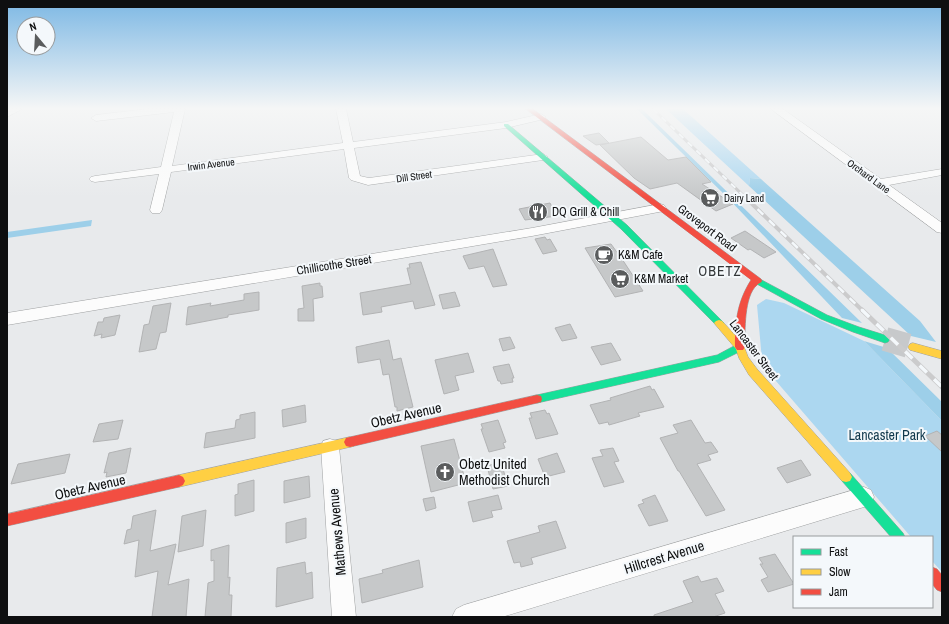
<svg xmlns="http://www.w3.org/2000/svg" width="949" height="624" font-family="'Archivo Narrow',sans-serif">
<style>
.green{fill:#acd7f0}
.forest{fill:#9dcfe9}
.building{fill:#c6c8c9;stroke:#b2b3b4}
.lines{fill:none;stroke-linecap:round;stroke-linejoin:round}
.primary-tunnel{stroke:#c7c9cb;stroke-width:24;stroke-dasharray:24 12;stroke-linecap:butt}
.street-casing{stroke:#9fa1a2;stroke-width:1}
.fast-casing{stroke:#9fa1a2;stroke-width:1}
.slow-casing{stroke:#9fa1a2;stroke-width:1}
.jam-casing{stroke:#9fa1a2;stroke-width:1}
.street{fill:#fcfcfc;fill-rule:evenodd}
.fast{fill:#16e098;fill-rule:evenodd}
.slow{fill:#ffcf43;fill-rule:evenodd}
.jam{fill:#f24e42;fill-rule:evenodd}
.rail-far2-casing{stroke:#cbcbcc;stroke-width:3}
.rail-far1-casing{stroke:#cbcbcc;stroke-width:4}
.rail-casing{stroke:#cbcbcc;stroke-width:5}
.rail-far2{stroke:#f4f8fb;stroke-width:2;stroke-dasharray:6;stroke-linecap:butt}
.rail-far1{stroke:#f4f8fb;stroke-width:2.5;stroke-dasharray:8;stroke-linecap:butt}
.rail{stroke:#f4f8fb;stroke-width:3.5;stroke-dasharray:10;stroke-linecap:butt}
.labels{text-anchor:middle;stroke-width:4;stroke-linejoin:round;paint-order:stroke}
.far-street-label{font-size:10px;fill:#0e0f10;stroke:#f4f8fb}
.far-poi-label{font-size:10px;fill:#0e0f10;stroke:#f4f8fb;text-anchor:start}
.poi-label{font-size:12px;fill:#0e0f10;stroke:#f4f8fb;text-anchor:start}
.street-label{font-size:12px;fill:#0e0f10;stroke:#f4f8fb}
.quarter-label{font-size:14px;letter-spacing:1px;fill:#333739;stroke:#f4f8fb}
.near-street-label{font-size:14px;fill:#0e0f10;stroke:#f4f8fb}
.near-park-label{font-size:14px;fill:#10384c;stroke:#f4f8fb}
.near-poi-label{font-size:14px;fill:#0e0f10;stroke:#f4f8fb;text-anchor:start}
</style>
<rect width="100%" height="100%" fill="#e8eaec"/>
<!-- green -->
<path class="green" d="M666,109H683L761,179L750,178L749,186Z
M766,299L784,303L864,341L942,421V572L932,561V537H911L769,373L762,360L757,305Z"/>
<!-- forest -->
<path class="forest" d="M637,109H642L862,323L842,318L726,196Z
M750,178L761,179L920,321L936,342L911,336L749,186Z
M92,220L91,226L7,238V232Z
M864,341L887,348L942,402V421Z"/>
<!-- building -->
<path class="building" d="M599,133L609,143L596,145L583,136Z
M641,137L668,160L686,157L711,182L702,184L733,204L716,211L677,183L650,189L634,178L600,145Z
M550,203L557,216L525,220L519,209Z
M745,231L776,252L764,258L750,249L748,250L731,238Z
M545,237L547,240L550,239L557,251L543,254L535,239Z
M611,244L624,262L643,291L615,297L585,248Z
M493,249L507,285L493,287L484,266L469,269L463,256Z
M421,262L435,305L415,309L413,301L381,307L382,312L363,315L360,293L411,284L407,268H410L409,264Z
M320,283V286H322L323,297L313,299L314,321H298V309L304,308L302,286Z
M259,292V310L228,315V317L186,325L188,307L211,303L210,306L244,300V294Z
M455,292L460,306L443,309L439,295Z
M171,303L166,332L160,333L156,349L139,352L144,325L149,324L153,306Z
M120,315L115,335L101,338L102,334L94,336L98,322H103L104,318Z
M570,324L577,338L562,341L555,328Z
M510,337L515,348L503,351L499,339Z
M389,340L393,360L401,358L413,407L397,411V407H395L389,374L383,375L380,359L358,363L356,347Z
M611,343L621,360L601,365L591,347Z
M468,353L474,372L455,376L459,390L444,394L435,360Z
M509,364L514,378H512L513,382L501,384L500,381H498L493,367Z
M650,386L652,390L654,389L664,407L638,413L640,416L609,425L608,422L599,424L590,405L611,400L610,398Z
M305,405L306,422L283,427L282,410Z
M545,410L547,414L549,413L558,434L536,439L529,418H532L530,413Z
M255,412V438L204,448L206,433L235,428L236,420L240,419V415Z
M123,420L118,439L93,442L99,424Z
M498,420L506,442L503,443L505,448L489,452L481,429H483L481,424Z
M691,420L705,443L711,442L718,452L708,455L711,460L697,464L725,510L706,516L679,471H678L660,438L678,433L673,425Z
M937,431L942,435V452L925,436Z
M454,439L466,483L431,492L421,446Z
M131,448L126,473L106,477L107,472L104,473L109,453Z
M613,448L619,461L614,462L624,482L604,487L592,458L603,456L600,450Z
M557,453L565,472L545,477L538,459Z
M70,454L65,473L11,484L18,464Z
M801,460L811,475L787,483L777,468Z
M501,462L508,486L493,489L487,466Z
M309,476L310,497L284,503V481Z
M254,480V511L235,516V495L238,494V484Z
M498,495L502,509L491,511L493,517L473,522L468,502Z
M655,495L668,521L649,526L638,505L644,503L642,500Z
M434,497L436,508L426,511L423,499Z
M156,510L150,551L176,544L168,585L189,579L186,617H152L158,571L135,577L139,540L124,544L127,530L131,529L133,516Z
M206,510L203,546L178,552L182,516Z
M306,518V538L286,543V523Z
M556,521L566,548L531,558L533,564L521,567L520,562L514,563L507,541L540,532L538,526Z
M229,545L228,578L230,577L229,595H232L231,617H205L208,583L214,581V560L211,561V550Z
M775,554L794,584L768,592L761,580L768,577L760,564H763L759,558Z
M419,560L423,587L362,603L359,579L383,573L382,570Z
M305,562L306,574L312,572L313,598L276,607L277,568Z
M698,576L701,582L717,578L724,591L715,594L725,613L713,617H654V615L693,602L683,581Z"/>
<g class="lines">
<!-- primary-tunnel -->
<path class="primary-tunnel" d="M885,339L913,347"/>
<!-- street casing -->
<g class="street-casing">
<path id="street" d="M9,109H22L7,117V110Z
M148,109H185L172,166L343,143L336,109H346L353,142L506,122L541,114L546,117L544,119L506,128L354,148L360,176L369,178L543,154L548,157L543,160L368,185L351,180L349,178L344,149L171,172L162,210L160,213H152L150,210L159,174L95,182L91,181L89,179L91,177L95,176L161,167L174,112L96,121L91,118L96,115Z
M771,109H783L881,179L942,169V175L889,185L942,223V233L937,232Z
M660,204L664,205L666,208L664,211L532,236L7,325V313L532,228Z
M330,439L337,441L339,447L356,617H332L321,447L323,441Z
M864,487L871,490L874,497L871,504L864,507L502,617H452L456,609L464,605Z"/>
</g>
<!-- fast casing -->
<g class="fast-casing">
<path id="fast" d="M504,124H508L627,225L722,321L724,323L722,325H716L621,229L504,126Z
M758,278L827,315L859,327L888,336L890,339L888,342L885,343L853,332L821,319L755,283L754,281L755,279Z
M740,343L743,344L745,347L743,350L719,362L537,403L533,402L532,399L533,396L537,395L717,355Z
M846,472L850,473L903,533L905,537H891L842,481L840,477L842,473Z"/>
</g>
<!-- slow casing -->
<g class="slow-casing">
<path id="slow" d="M719,320L722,321L743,344L748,357L757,369L850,473L852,477L850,481L846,482L842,481L749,375L739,358L736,349L714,323L716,321Z
M913,343L942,351V359L910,350L908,347L910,344Z
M350,437L354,438L356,442L354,446L350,447L179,487L175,485L173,481L175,477L179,475Z"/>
</g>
<!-- jam casing -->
<g class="jam-casing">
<path id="jam" d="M526,109H533L761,279L762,281C761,283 759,283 757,285C744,296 745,331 745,347L743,350H737L735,347C735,322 737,302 751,280Z
M537,395L541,396L542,399L541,402L537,403L350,447L346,446L344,442L346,438L350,437Z
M179,475L183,477L185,481L183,485L179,487L7,526V514Z
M932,567L937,569L942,575V592L937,590L932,584Z"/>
</g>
<!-- street -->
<use href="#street" class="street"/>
<!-- fast -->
<use href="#fast" class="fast"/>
<!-- slow -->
<use href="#slow" class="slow"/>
<!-- jam -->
<use href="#jam" class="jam"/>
<!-- rail-far2 casing -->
<g class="rail-far2-casing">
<path id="rail-far2" d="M653,109L747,199"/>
</g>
<!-- rail-far1 casing -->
<g class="rail-far1-casing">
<path id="rail-far1" d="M746,198L863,311"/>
</g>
<!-- rail casing -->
<g class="rail-casing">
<path id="rail" d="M862,310L942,387"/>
</g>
<!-- rail-far2 -->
<use href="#rail-far2" class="rail-far2"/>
<!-- rail-far1 -->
<use href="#rail-far1" class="rail-far1"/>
<!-- rail -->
<use href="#rail" class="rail"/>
</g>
<!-- sky -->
<linearGradient id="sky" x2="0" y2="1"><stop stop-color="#7db8e4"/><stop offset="0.55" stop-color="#f5f6f6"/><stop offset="1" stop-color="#f5f6f6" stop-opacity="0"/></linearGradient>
<rect width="949" height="197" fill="url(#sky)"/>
<!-- icons -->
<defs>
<g id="supermarket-disc" transform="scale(1)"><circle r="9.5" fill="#5a5c5d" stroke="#f4f8fb"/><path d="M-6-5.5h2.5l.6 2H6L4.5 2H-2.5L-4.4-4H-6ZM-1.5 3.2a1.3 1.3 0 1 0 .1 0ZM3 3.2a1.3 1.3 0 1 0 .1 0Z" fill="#fff"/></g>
<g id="restaurant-disc" transform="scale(1)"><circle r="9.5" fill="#5a5c5d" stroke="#f4f8fb"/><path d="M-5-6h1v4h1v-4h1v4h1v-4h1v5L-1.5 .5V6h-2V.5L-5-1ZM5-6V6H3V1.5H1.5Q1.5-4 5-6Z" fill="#fff"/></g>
<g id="cafe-disc" transform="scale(1)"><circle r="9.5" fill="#5a5c5d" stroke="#f4f8fb"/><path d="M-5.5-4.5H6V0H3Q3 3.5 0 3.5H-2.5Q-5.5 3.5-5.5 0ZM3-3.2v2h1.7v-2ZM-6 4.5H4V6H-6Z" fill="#fff"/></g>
<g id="church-disc" transform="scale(1)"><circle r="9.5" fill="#5a5c5d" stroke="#f4f8fb"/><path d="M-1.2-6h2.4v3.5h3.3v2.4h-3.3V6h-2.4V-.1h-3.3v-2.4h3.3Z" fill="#fff"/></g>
</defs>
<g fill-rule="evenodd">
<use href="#supermarket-disc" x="710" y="198"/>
<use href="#restaurant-disc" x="538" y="212"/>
<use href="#cafe-disc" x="604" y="255"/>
<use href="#supermarket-disc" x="620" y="279"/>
<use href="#church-disc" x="445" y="472"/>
</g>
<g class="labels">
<!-- far-street labels -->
<g class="far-street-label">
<text transform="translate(211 164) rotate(-7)" y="4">Irwin Avenue</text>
<text transform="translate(414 176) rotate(-8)" y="4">Dill Street</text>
<text transform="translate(869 176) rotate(36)" y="4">Orchard Lane</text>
</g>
<!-- far-poi labels -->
<g class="far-poi-label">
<text x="724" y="202">Dairy Land</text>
</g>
<!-- poi labels -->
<g class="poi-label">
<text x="552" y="216">DQ Grill &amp; Chill</text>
<text x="618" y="259">K&amp;M Cafe</text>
<text x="634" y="283">K&amp;M Market</text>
</g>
<!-- street labels -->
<g class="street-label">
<text transform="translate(707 228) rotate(37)" y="4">Groveport Road</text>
<text transform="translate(334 265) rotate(-9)" y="4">Chillicothe Street</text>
<text transform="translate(754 350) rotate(53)" y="4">Lancaster Street</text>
</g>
<!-- quarter labels -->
<g class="quarter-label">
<text x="720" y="276">OBETZ</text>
</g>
<!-- near-street labels -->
<g class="near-street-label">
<text transform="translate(406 415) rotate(-13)" y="5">Obetz Avenue</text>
<text transform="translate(90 487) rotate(-13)" y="5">Obetz Avenue</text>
<text transform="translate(337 532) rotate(-95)" y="5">Mathews Avenue</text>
<text transform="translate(664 557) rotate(-17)" y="5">Hillcrest Avenue</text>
</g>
<!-- near-park labels -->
<g class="near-park-label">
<text x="887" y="440">Lancaster Park</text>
</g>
<!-- near-poi labels -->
<g class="near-poi-label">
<text x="459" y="469">Obetz United<tspan x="459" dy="16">Methodist Church</tspan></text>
</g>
</g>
<!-- border -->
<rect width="949" height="624" fill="none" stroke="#0e0f10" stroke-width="16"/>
<!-- legend -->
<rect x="793" y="536" width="140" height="72" fill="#f4f8fb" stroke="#989b9d"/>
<rect x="801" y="549" width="20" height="6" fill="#16e098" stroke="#989b9d"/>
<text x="829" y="556" font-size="12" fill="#0e0f10">Fast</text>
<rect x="801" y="569" width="20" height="6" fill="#ffcf43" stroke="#989b9d"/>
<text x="829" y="576" font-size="12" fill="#0e0f10">Slow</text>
<rect x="801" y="589" width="20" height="6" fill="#f24e42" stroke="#989b9d"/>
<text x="829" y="596" font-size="12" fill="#0e0f10">Jam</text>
<!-- north arrow -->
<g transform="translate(36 36) rotate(342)"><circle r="19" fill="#f4f8fb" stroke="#989b9d"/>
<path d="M0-3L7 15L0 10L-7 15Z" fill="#5a5c5d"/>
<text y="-6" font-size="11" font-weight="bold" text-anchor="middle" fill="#0e0f10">N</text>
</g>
</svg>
